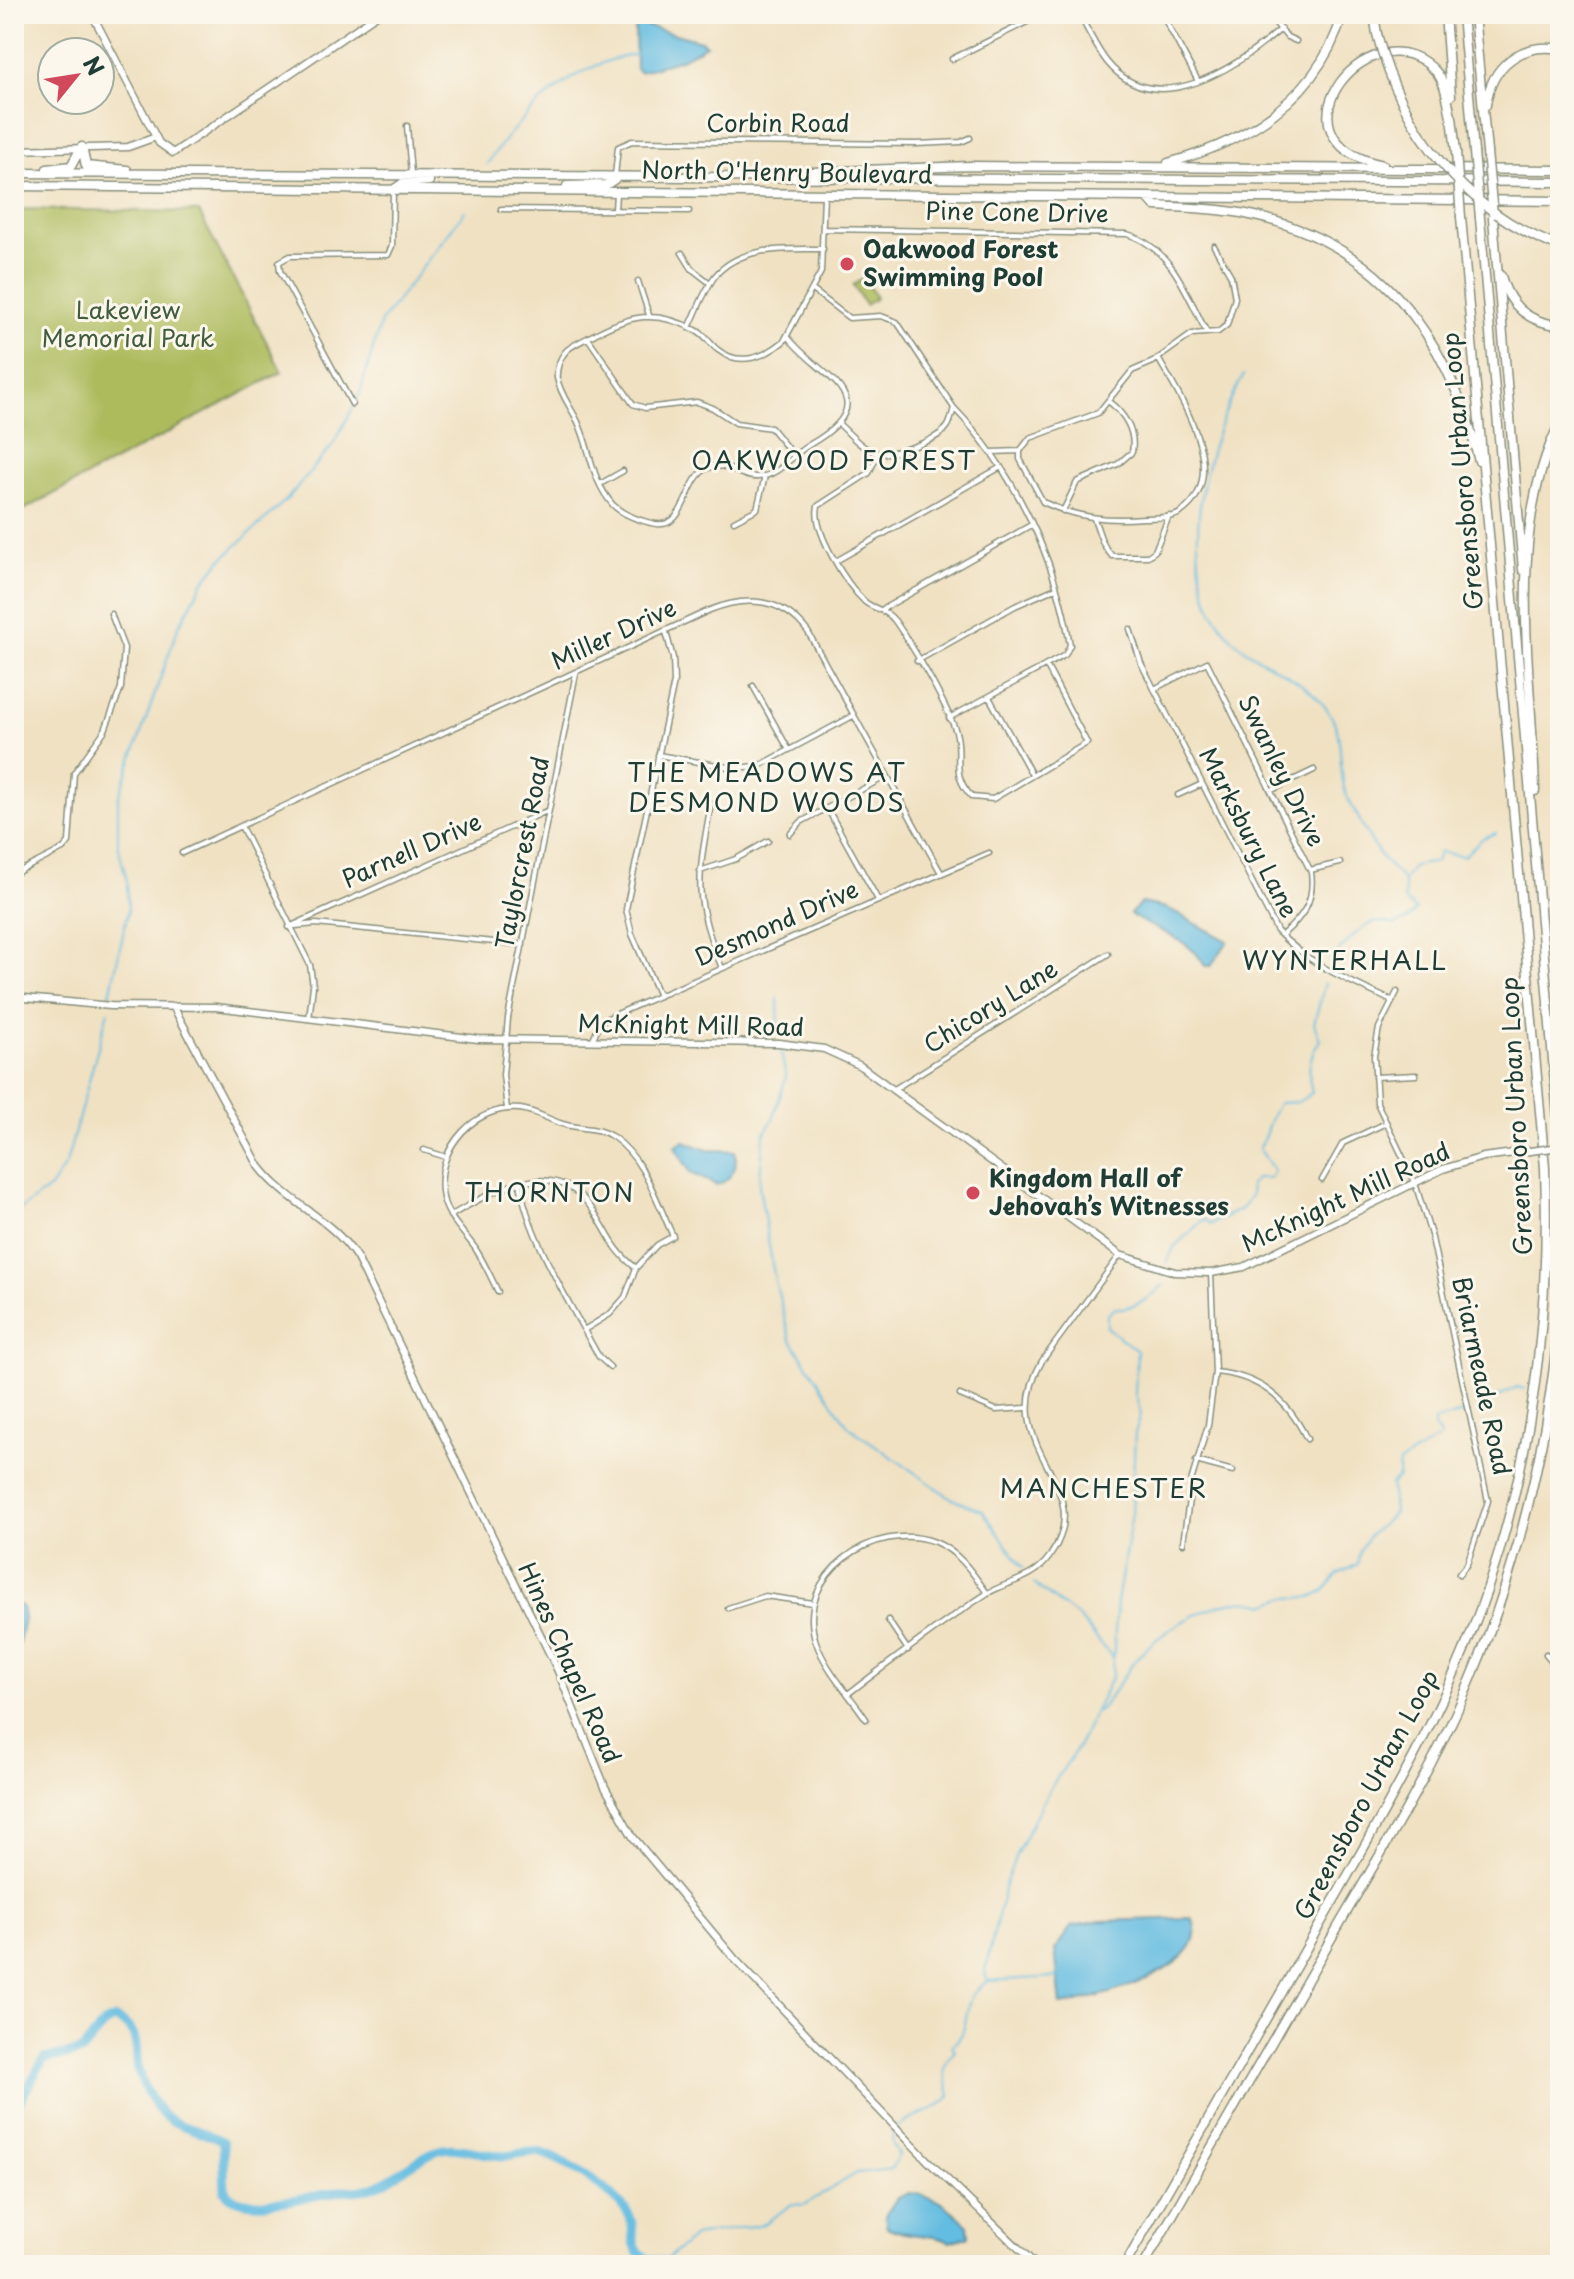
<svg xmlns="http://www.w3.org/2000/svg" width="1574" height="2279" font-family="'Playpen Sans',sans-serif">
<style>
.green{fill:#adbb5d;stroke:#667c48;stroke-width:2}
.water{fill:#63bce1;stroke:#417c8a;stroke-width:2}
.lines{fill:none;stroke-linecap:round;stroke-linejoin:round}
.stream{stroke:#63bce1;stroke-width:2}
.river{stroke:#63bce1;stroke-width:9}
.street-casing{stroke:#888f7b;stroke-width:7}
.secondary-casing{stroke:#888f7b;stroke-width:9}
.highway-casing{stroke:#888f7b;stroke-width:11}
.street{stroke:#fff;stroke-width:4}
.secondary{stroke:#fff;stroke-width:6}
.highway{stroke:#fff;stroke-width:8}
.secondary-bridge-casing{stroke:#888f7b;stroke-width:9;stroke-linecap:butt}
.highway-bridge-casing{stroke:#888f7b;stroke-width:11;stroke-linecap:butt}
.secondary-bridge{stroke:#fff;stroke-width:6}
.highway-bridge{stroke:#fff;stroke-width:8}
.poi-dot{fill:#d1495b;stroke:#fbf7ec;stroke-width:3}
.labels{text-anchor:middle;stroke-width:6;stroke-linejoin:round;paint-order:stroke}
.street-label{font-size:24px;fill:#1f3d34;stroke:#fbf7ec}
.poi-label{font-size:24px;font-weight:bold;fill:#1f3d34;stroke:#fbf7ec;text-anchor:start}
.park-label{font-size:24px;fill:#425c3e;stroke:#fbf7ec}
.neighbourhood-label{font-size:26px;letter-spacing:2px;fill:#1f3d34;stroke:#fbf7ec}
</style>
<rect width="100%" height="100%" fill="#fbf7ec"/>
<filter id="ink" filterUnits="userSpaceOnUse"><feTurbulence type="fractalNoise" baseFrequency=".0125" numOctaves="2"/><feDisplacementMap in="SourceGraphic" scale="16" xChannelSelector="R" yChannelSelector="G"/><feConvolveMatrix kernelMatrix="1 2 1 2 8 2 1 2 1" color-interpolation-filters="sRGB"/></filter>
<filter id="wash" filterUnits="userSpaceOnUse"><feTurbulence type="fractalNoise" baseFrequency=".006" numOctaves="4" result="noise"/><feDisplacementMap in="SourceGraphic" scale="32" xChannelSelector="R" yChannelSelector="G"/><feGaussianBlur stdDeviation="1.8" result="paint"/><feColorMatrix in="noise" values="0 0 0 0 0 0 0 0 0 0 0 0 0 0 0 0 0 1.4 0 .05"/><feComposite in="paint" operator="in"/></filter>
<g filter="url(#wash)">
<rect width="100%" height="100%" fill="#f0e1c2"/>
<!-- green -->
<path class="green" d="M14,209L199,212L282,372L14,515Z
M864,278L876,298L865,305L853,285Z"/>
<!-- water -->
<path class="water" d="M635,23L701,41L706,45L683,58L640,72L636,69Z
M1141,903L1167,908L1228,941L1211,966H1205C1189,936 1154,932 1130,914Z
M684,1141L707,1150L735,1151C738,1165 731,1182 716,1185L691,1173L675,1147Z
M16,1604L22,1606L24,1619L14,1665Z
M1192,1918C1217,1968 1093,2000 1061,2005L1055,1949L1072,1926L1101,1921Z
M909,2193C936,2195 949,2207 968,2225L969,2236L950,2242C929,2232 908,2238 887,2227L885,2216L897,2198Z"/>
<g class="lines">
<!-- stream -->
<path class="stream" d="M487,164C522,113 573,63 637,54
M1244,375C1204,441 1170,576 1232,638C1261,667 1304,675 1328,711C1348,739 1334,773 1350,803C1361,821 1371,844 1384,860C1390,868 1401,874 1404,883C1405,888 1404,896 1405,901L1416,910L1407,920L1395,925C1364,913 1351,941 1330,960
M1560,752V754
M1555,805L1560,803
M1405,879L1413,866L1436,862L1439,852L1464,856L1483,838L1496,833
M778,998L779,1037
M109,999L128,911L127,881L118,846V799L178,628L203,582L220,561L287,499L333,445L359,396L381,322L465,211
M781,1052L786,1077L773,1119L764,1135L759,1186L775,1281L790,1339L849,1427L954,1500L982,1510L1023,1568
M14,1214L50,1188L66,1164L108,1011
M1167,1263L1174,1247L1204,1219L1211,1224L1243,1208L1251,1195L1250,1185L1257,1178H1270L1274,1171L1259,1148C1269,1132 1268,1117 1279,1103L1298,1102L1312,1093C1307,1073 1308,1058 1320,1040L1314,1024L1325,983
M1477,1407L1517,1387L1524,1389
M1034,1584L1079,1618L1113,1658
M1098,1711C1115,1695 1123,1673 1139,1656C1165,1627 1225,1590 1265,1605L1284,1598L1311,1597L1324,1591L1338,1574L1358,1564C1357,1539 1380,1529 1394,1512L1391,1484L1398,1477L1399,1463L1441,1437L1434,1428V1421L1463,1413
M987,1981L985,1972L1005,1885L1016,1855L1049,1790L1078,1747L1112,1676L1117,1602L1132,1514L1135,1433L1141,1414L1135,1394L1137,1351L1107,1327V1315L1115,1308C1135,1309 1150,1299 1163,1285
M664,2262L694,2236L764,2224L792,2204L804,2205L857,2173L891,2169L899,2155L892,2143L893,2132C907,2116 942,2110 950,2095C945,2076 939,2067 955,2051L952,2045C970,2033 963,2012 972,1996C974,1991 983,1985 987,1981L1059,1977"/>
<!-- river -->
<path class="river" d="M14,2111L44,2059L81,2052L104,2024L115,2019C141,2029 135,2048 138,2070C141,2083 150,2098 158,2109C173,2129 203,2129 223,2142L225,2191C242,2217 319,2194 345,2190C382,2196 406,2161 439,2150C458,2144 485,2156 505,2156C515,2155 526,2151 536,2152C558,2154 621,2196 630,2217C635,2229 630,2247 643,2256C650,2261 664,2262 672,2265"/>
</g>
</g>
<g filter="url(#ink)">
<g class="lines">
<!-- street casing -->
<g class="street-casing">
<path id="street" d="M221,14V15
M1079,14C1088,30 1096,48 1107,62C1157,123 1238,66 1281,29
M1162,14L1198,81
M1268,14L1287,37L1296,41
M95,19L103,14
M952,59L1043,14
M407,126L411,174
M615,176L618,147L632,141L916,144L961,142L970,138
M501,209L689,211
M615,210L616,193
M824,229L1127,234C1172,248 1186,293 1206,331
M682,253L692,269L710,283
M638,281L649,315
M814,291L849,318L881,316L897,322L954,408C952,414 951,421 948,426C938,441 890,458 873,452C860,447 849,433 839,424
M689,328C697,311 704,291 715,276C741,245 787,249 823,249
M787,336C818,377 891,398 809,445C791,455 780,476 758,477C740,479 725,459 706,469C683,482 687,533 651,523C639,520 622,514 613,505C591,480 591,450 578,422C571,407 560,394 557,378C556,369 560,357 567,350C574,344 584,340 593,335C630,315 655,309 696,330C705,334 710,344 718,350C740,367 765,357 784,341L821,272L824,195
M588,338L633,404L645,408L697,402L713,408L736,423L771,428L793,455
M1158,358C1179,396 1234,477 1180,513C1172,519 1154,517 1144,518C1108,521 1076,518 1043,502L1020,459V451L1030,438L1098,413L1132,371L1153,362L1192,334L1218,332L1227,325L1235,298L1231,276L1214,246
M352,404L280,271L279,262L290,256L388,255L392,246L393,190
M992,452L1020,451
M878,453L869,473L818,506C812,531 847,585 865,602C875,610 886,609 895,621C914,648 943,698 955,729C965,755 948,772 972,797L993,799L1087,743L1046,665
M600,484L623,471
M1063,511L1077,482L1118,464L1132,452C1136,431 1124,413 1108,401
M1094,519C1100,533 1101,545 1112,556H1148L1155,551L1169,516
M734,521L757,509L765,476
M836,561L1001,467
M883,609L1031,525
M1130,629L1141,663L1277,931C1309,965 1350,981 1392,1001
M917,661L1015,606L1056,588
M753,686L789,750
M1154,689L1207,662L1311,872C1315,901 1303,917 1282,935
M989,697L1032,775
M949,718L1065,655L1070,645C1056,559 1014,470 954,408
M658,755L734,768L759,766L853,716
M1272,790L1314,770
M1178,795L1202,784
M711,804C698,877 692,897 722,968
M827,808L878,900
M241,826L310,965L313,986L309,1019
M790,834L801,822L887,776
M182,853L710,610C747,595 783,598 808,632L941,873
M1310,870L1340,863
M700,871L736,859L768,841
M14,874L63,849L69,842L74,773L105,730L121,688L124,648L111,614
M295,926L316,924L523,945
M289,927L549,810
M1397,992L1379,1028L1374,1056L1377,1103L1415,1183L1432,1238L1488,1501L1467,1564L1459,1574
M659,996L632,934L626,909L674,682L673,658L666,632
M593,1039L600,1022L610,1017L989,853
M1375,1077L1416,1075
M893,1090L1108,954
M507,1109L503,1075L508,1018L576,673
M424,1150L446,1157
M1322,1180L1343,1143L1384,1124
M520,1181C525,1232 574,1311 599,1357L610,1367
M450,1216C491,1192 551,1155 589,1205C608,1229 609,1247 636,1268
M498,1292C491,1277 484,1262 475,1248C462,1229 444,1216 442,1191C437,1147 475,1105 520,1109C537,1111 550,1121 566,1125C582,1129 599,1127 613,1137C645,1159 657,1203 673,1236L657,1245L636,1268L625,1297L610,1314L584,1330
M1215,1372C1260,1376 1287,1399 1307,1439
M960,1395L996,1410L1026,1408
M1196,1461L1233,1471
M1183,1543L1192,1478L1208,1425L1215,1372L1211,1273
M728,1608L765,1596L813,1603
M888,1620L908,1650
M1546,1654L1560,1671
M849,1693C893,1660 937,1626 983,1596C1007,1580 1032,1582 1050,1556C1101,1484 992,1449 1042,1361L1120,1255
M866,1719C850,1695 825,1669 816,1642C793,1575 875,1519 935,1542C959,1552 972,1572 987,1593"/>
</g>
<!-- secondary casing -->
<g class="secondary-casing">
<path id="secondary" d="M92,14L159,143L173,153L378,14
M14,150L128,147L156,137
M14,997L111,1006L216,1007L478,1039L779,1043L824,1049L859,1065L1120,1255L1175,1272L1211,1273L1244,1267L1443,1169L1483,1157L1530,1151
M173,1006L259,1166C287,1203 332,1218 357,1258L558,1671L605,1787L633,1837L734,1958L928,2161L1036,2265"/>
</g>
<!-- highway casing -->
<g class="highway-casing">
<path id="highway" d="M1374,14L1377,34
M1445,14L1451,96
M1462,14L1474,152
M1474,14L1487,152
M1486,105C1491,66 1521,42 1560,49
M1452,117L1456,152
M82,147L86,166L127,170
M1168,163C1249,141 1318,98 1343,14
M1383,165C1259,139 1376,0 1438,74C1447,87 1448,105 1452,121
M47,169L71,166L81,148
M14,173L1560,182
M785,173L970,166L1560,170
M14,186L1560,201
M567,186L606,185L615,179
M393,190L403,183L429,181
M1148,198L1155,206C1185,208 1217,208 1246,214C1380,241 1448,336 1479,461
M1480,218L1560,1141
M1493,218L1523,570
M1501,276C1509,306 1529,323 1560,325
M1535,791C1532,674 1505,530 1560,423
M1125,2265C1191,2150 1257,2034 1323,1919C1384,1812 1447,1707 1487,1590C1533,1454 1550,1311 1545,1168L1461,217
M1144,2265C1204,2160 1264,2056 1324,1951C1371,1869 1422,1788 1461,1702C1516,1578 1548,1447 1560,1312"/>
</g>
<!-- street -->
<use href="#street" class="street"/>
<!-- secondary -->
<use href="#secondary" class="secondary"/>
<!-- highway -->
<use href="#highway" class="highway"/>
<!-- secondary-bridge casing -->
<g class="secondary-bridge-casing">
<path id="secondary-bridge" d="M1530,1151L1560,1147"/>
</g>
<!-- highway-bridge casing -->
<g class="highway-bridge-casing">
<path id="highway-bridge" d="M1377,34C1402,131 1465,212 1560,247
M1456,152L1461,217
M1474,152L1480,218
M1487,152L1493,214"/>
</g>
<!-- secondary-bridge -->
<use href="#secondary-bridge" class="secondary-bridge"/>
<!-- highway-bridge -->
<use href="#highway-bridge" class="highway-bridge"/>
</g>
</g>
<!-- markers -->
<g class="poi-dot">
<circle cx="847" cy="264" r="8"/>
<circle cx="973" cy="1193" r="8"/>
</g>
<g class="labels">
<!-- street labels -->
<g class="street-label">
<text x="778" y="132">Corbin Road</text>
<text transform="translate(787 173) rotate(1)" y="8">North O'Henry Boulevard</text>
<text transform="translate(1017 213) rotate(1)" y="8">Pine Cone Drive</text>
<text transform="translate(1463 471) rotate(-95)" y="8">Greensboro Urban Loop</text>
<text transform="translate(614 635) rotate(-25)" y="8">Miller Drive</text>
<text transform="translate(1281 771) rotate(64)" y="8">Swanley Drive</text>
<text transform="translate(1248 833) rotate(63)" y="8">Marksbury Lane</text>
<text transform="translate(412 851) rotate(-24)" y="8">Parnell Drive</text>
<text transform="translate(523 853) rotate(-79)" y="8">Taylorcrest Road</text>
<text transform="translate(777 924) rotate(-24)" y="8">Desmond Drive</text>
<text transform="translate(991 1007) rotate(-32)" y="8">Chicory Lane</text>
<text transform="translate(691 1026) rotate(1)" y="8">McKnight Mill Road</text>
<text transform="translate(1517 1116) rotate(-93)" y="8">Greensboro Urban Loop</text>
<text transform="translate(1346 1198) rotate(-25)" y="8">McKnight Mill Road</text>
<text transform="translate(1481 1376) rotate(78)" y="8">Briarmeade Road</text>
<text transform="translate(569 1663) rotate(66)" y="8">Hines Chapel Road</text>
<text transform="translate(1367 1795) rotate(-62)" y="8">Greensboro Urban Loop</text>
</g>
<!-- poi labels -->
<g class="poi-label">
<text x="863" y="258">Oakwood Forest<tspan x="863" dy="28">Swimming Pool</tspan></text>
<text x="989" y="1187">Kingdom Hall of<tspan x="989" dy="28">Jehovah’s Witnesses</tspan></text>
</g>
<!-- park labels -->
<g class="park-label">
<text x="128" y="319">Lakeview<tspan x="128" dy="28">Memorial Park</tspan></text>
</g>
<!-- neighbourhood labels -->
<g class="neighbourhood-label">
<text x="834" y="470">OAKWOOD FOREST</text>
<text x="767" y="782">THE MEADOWS AT<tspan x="767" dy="30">DESMOND WOODS</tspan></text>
<text x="1345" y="970">WYNTERHALL</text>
<text x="550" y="1202">THORNTON</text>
<text x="1104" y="1498">MANCHESTER</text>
</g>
</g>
<!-- margin -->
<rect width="1574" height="2279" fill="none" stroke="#fbf7ec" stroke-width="48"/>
<!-- north arrow -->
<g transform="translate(76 76) rotate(60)"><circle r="38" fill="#fbf7ec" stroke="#a3ada2" stroke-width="2"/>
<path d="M0-6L14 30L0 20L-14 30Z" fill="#d1495b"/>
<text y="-12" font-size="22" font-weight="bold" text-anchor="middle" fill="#1f3d34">N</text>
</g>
</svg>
